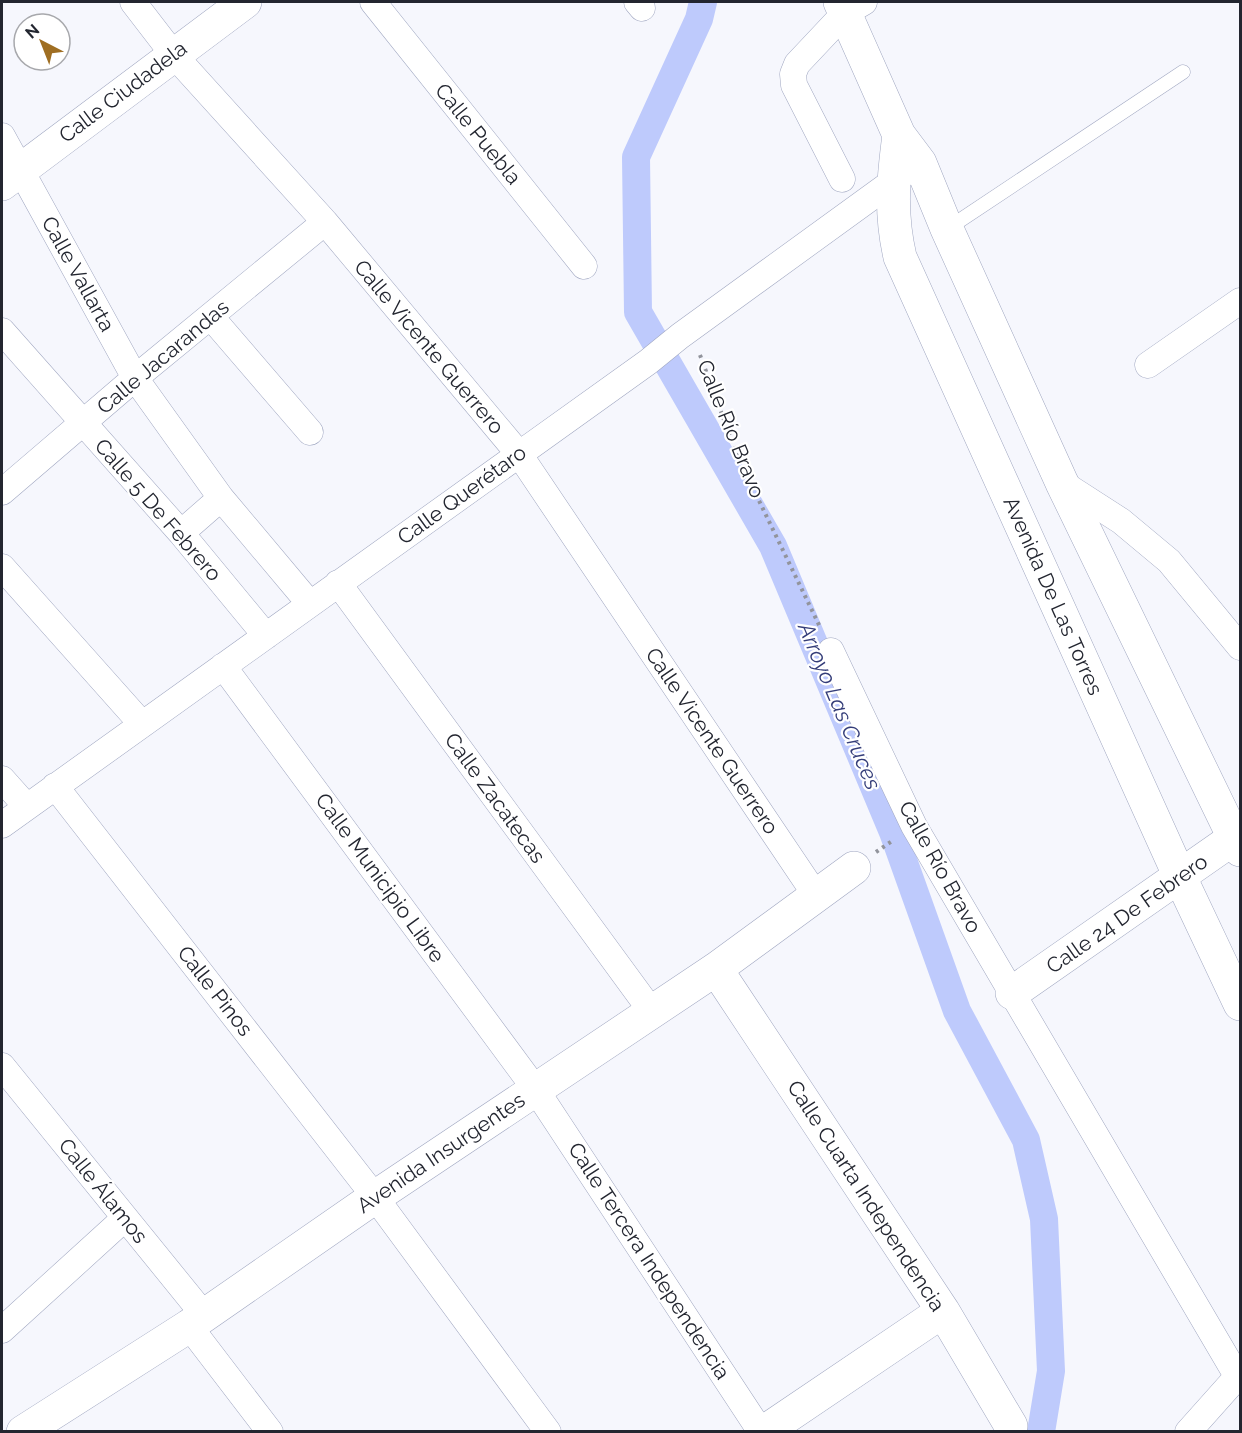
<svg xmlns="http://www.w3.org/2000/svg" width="1242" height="1433" font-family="Raleway,sans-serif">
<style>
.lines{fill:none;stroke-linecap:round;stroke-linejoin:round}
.canal{stroke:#becafc;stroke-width:28}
.lane-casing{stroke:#a0a7c1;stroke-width:15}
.street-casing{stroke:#a0a7c1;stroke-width:27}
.secondary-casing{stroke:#a0a7c1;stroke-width:34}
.primary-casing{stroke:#a0a7c1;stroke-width:34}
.path{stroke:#92949c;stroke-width:4;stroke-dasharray:3 4.5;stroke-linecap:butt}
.lane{stroke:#fff;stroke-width:14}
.street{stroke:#fff;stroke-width:26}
.secondary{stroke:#fff;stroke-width:33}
.primary{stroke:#fff;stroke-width:33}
.labels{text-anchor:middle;stroke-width:4.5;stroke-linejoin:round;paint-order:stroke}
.street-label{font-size:21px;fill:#232630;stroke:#fff}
.water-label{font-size:22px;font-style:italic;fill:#343d79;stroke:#fff}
</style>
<rect width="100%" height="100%" fill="#f6f7fd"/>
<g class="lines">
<!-- canal -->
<path class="canal" d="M703,2L699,19L636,157L638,312L773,546L893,832L957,1011L1026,1140L1044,1219L1051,1371L1041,1432"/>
<!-- lane casing -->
<g class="lane-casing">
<path id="lane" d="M947,229L1183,72"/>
</g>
<!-- street casing -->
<g class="street-casing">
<path id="street" d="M133,2L173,54L325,222L519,454L815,894
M373,2L584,266
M637,2L642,8
M2,136L135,378L221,498L310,604
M842,179L794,85L793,74L797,64L845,13L864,2
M211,317L310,432
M2,331L181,533L266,636
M1148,365L1240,301
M1062,483L1121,521L1169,561L1240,647
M2,492L135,378L325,222
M181,533L221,498
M2,567L141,723
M338,583L652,1012
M831,651L914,826L1240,1381
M223,666L536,1090L761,1432
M2,779L27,807
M55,786L375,1197L548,1432
M2,825L648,362L680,336L906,172
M2,1066L204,1315
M189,1326L270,1432
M2,1330L125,1218
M1188,1432L1238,1376"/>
</g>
<!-- secondary casing -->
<g class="secondary-casing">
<path id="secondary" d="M2,184L245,2
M716,969L943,1311L1011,1426
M1012,993L1240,834
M23,1432L189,1326L375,1197L716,969L854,868
M764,1432L943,1311"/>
</g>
<!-- primary casing -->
<g class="primary-casing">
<path id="primary" d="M840,2L899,135L920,163L947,229L1062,483L1240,850
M899,135C893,180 890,213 900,257L1180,877L1240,1004"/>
</g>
<!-- path -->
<path class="path" d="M700,355L737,455L820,627
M876,852L892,841"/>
<!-- lane -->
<use href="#lane" class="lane"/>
<!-- street -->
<use href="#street" class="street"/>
<!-- secondary -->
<use href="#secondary" class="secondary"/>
<!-- primary -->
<use href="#primary" class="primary"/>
</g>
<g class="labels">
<!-- street labels -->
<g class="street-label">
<text transform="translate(123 92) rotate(-37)" y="7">Calle Ciudadela</text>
<text transform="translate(478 134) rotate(51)" y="7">Calle Puebla</text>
<text transform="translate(78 274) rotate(61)" y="7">Calle Vallarta</text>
<text transform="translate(429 347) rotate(50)" y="7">Calle Vicente Guerrero</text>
<text transform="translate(163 357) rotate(-40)" y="7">Calle Jacarandas</text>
<text transform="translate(731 429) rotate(68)" y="7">Calle Río Bravo</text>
<text transform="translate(462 495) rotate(-36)" y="7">Calle Querétaro</text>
<text transform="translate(158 510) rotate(49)" y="7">Calle 5 De Febrero</text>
<text transform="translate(1053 596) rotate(66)" y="7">Avenida De Las Torres</text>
<text transform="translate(712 741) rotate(56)" y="7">Calle Vicente Guerrero</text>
<text transform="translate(495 798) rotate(54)" y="7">Calle Zacatecas</text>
<text transform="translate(940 867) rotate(61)" y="7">Calle Río Bravo</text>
<text transform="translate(380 878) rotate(54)" y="7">Calle Municipio Libre</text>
<text transform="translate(1127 914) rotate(-35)" y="7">Calle 24 De Febrero</text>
<text transform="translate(215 991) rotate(52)" y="7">Calle Pinos</text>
<text transform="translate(441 1153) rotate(-34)" y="7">Avenida Insurgentes</text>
<text transform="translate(103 1191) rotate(51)" y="7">Calle Álamos</text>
<text transform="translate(866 1196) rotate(57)" y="7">Calle Cuarta Independencia</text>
<text transform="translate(649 1261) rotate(57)" y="7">Calle Tercera Independencia</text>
</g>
<!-- water labels -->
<g class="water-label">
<text transform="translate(840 706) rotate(67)" y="8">Arroyo Las Cruces</text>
</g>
</g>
<!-- border -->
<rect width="1242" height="1433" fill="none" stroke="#232630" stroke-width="6"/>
<!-- north arrow -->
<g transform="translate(42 42) rotate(318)"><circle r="28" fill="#ffffff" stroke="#a7a8ac" stroke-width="1.5"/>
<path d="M0-4.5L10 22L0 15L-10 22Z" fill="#9f6e22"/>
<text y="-9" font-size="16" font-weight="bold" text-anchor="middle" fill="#232630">N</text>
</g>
</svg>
